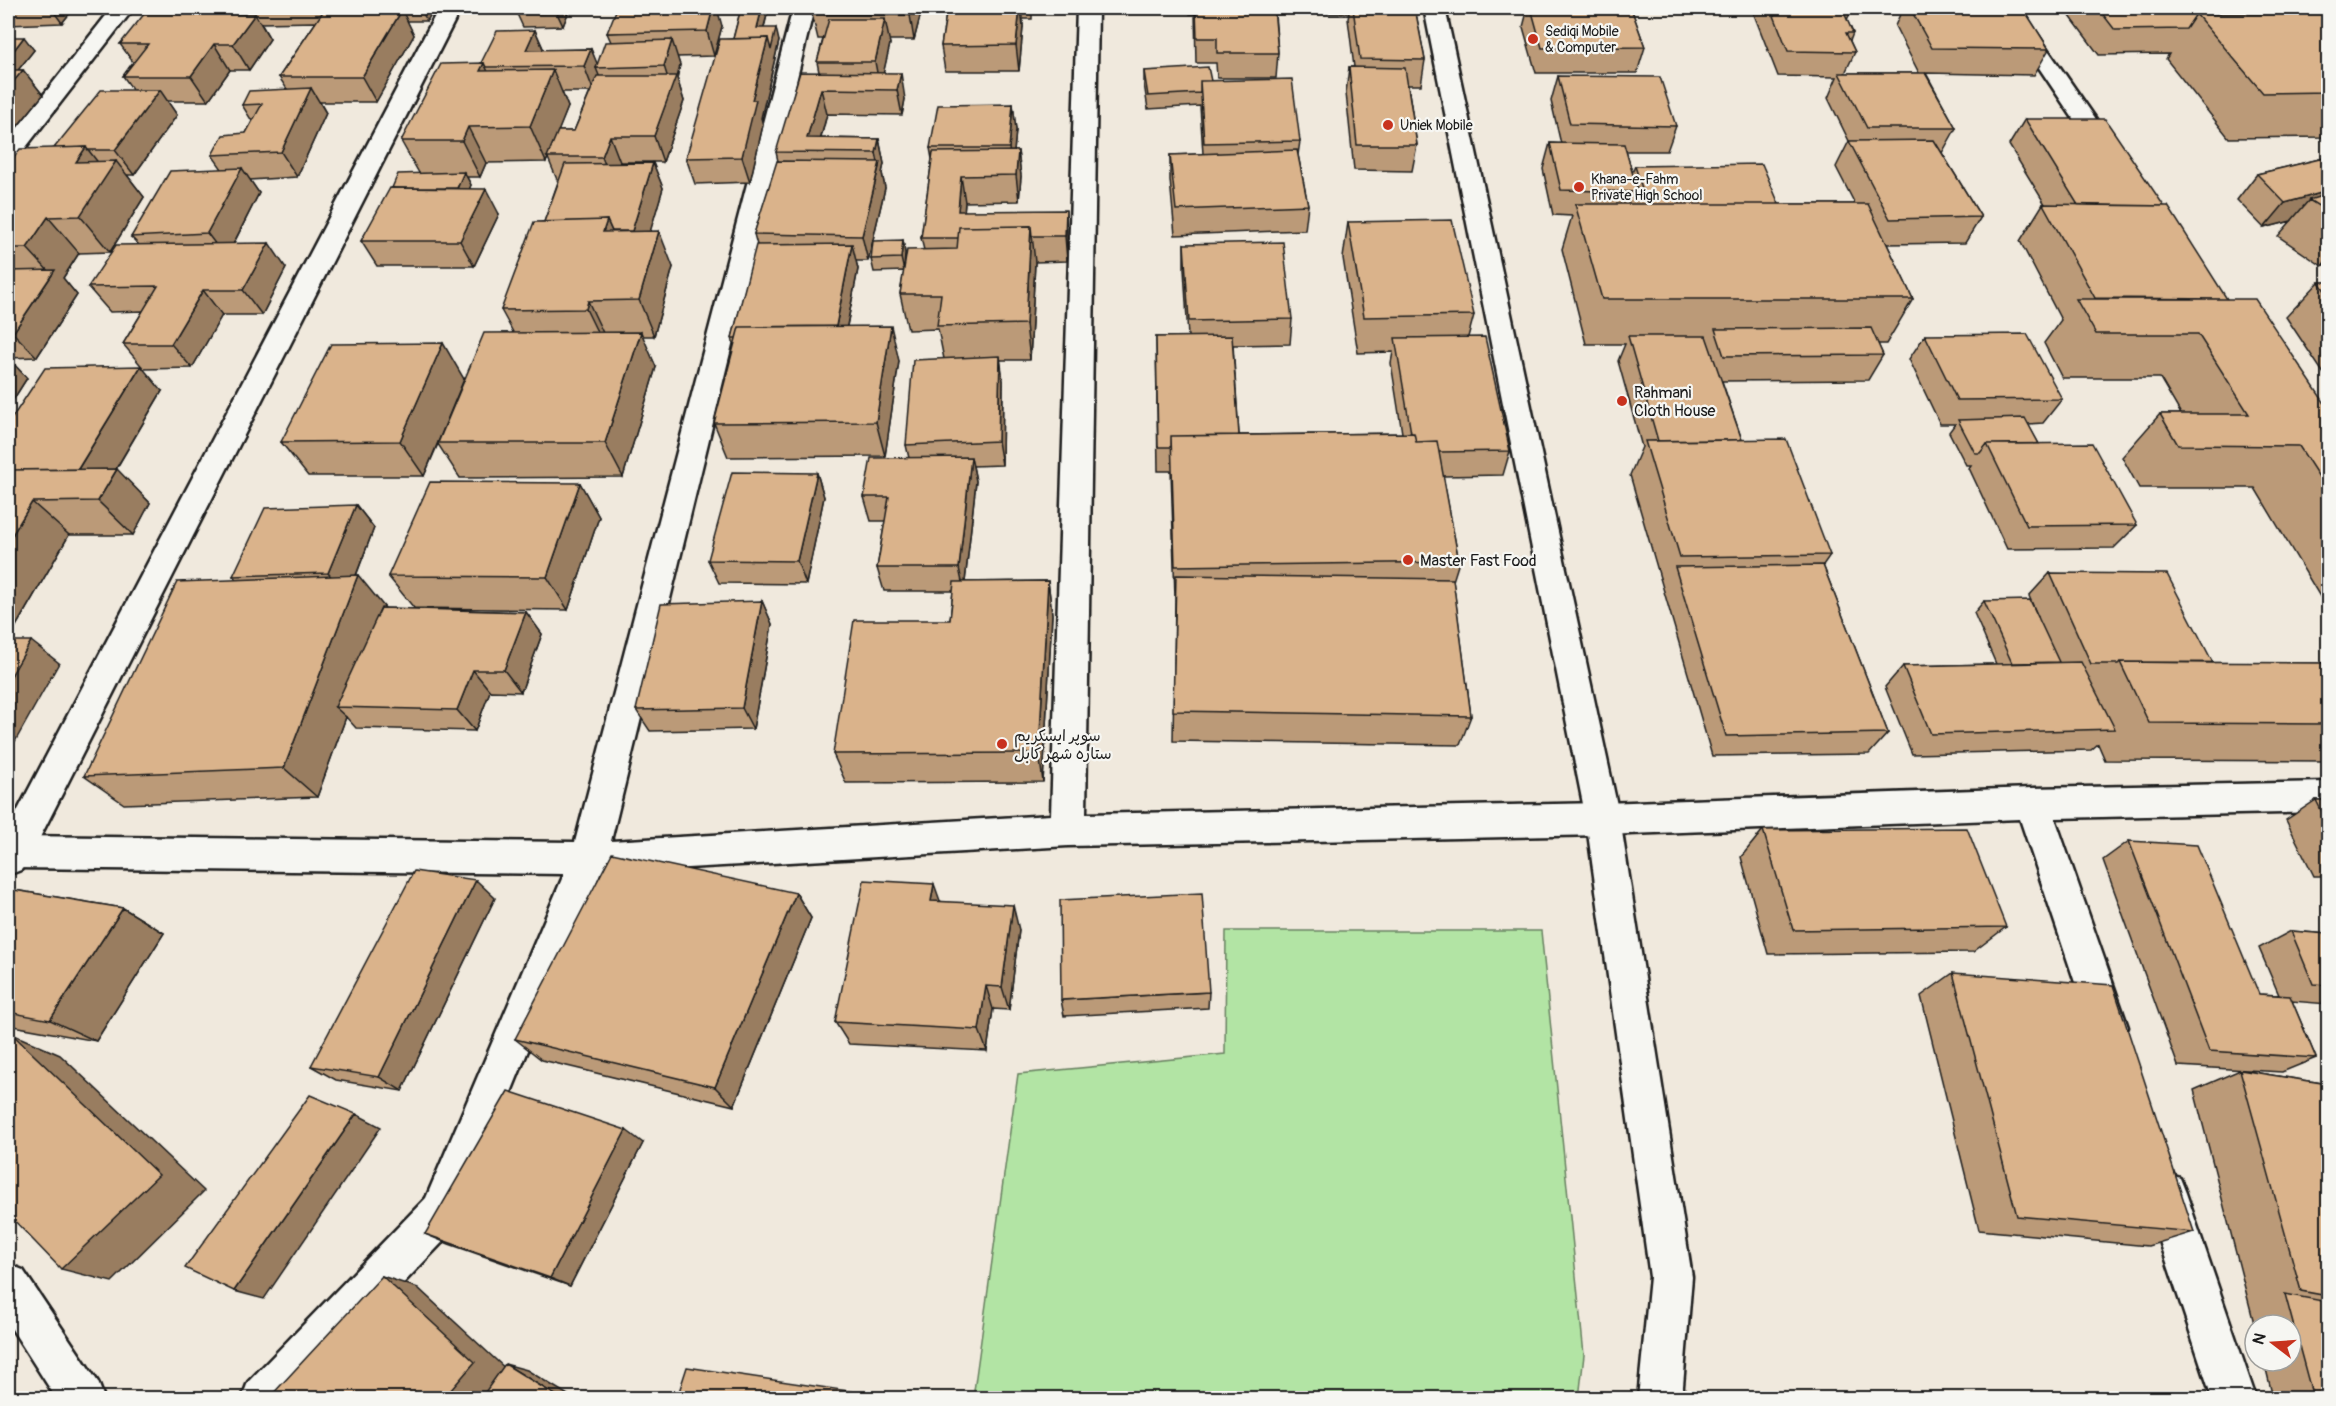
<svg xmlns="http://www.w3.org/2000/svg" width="2336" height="1406" font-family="Pangolin,'Playpen Sans Arabic',sans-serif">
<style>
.green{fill:#b2e4a4;stroke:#678060;stroke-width:1.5}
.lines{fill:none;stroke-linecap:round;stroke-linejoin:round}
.minor-casing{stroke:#1c1c1c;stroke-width:5}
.secondary-casing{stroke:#1c1c1c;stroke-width:5}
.minor{fill:#f6f6f2;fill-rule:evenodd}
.secondary{fill:#f6f6f2;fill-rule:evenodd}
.wall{fill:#bb9a78;stroke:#1c1c1c;stroke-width:1.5;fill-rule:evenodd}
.shaded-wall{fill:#997d61;stroke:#1c1c1c;stroke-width:1.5}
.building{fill:#dab38b;stroke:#1c1c1c;stroke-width:1.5}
.poi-dot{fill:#c8321e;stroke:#f6f6f2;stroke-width:2}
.labels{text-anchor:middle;stroke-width:4.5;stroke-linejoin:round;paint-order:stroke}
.far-poi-label{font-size:14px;fill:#1c1c1c;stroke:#f6f6f2;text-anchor:start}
.poi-label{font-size:16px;fill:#1c1c1c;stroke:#f6f6f2;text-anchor:start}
</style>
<rect width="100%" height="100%" fill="#f0e9dd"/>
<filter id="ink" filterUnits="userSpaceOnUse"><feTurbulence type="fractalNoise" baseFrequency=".0167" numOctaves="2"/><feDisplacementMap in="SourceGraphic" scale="12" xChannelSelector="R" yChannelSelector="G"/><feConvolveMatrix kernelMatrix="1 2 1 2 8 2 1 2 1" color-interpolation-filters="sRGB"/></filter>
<g filter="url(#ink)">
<!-- green -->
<path class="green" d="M1226,931H1541L1584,1355L1579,1398H973L1018,1074L1225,1054Z"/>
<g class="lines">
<!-- minor casing -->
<g class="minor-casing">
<path id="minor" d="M112,8H134L16,160L8,162V140Z
M793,8H814L611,841L1051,815L1077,8H1098L1086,814L1603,803L2032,788L2328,782V812L2055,818L2128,1027L2123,1040L2109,1046L2095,1040L2090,1027L2020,819L1603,835L1068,846L600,873L456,1228L294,1398H242L248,1382L426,1198L564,874L14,868L8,866V838L14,836L575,842Z
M1999,8H2019L2121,155L2117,160L2109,162L2101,160Z
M2165,1172L2180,1178L2186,1193L2256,1398H2212L2144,1193L2150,1178Z
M8,1264L23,1270L98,1382L104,1398H56L8,1323Z"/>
</g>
<!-- secondary casing -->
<g class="secondary-casing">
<path id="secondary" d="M439,8H461L27,863L21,870L8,875V829Z
M1424,8H1445L1620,819L1692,1277L1682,1398H1638L1650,1277L1586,819Z"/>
</g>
<!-- minor -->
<use href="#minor" class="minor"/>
<!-- secondary -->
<use href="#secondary" class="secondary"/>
</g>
<!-- wall -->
<path class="wall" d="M8,8H74L62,23L8,25Z
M164,8H434L427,21H407L414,35L376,102H320L326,113L297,177L250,180L259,193L234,243L286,268L262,315H222L192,368L144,369L123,344L143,311L110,312L88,287L138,244L131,237L222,169L212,155L246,133L252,121L242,105L287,89L279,77L316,22L261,23L270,39L249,70H230L208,101H167L177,115L134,175H127L144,197L110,252L79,253L63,278L77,295L37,357L8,358L27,378L8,408V166L54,148L133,90L123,76L133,62L120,44L168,13Z
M570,8L563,26L523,27L517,14Z
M741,8H765L767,15L764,28L779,41L761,118L763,125L750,182L695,184L686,158L733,39Z
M814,8H935H920L921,13L914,40H889L890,44L883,73L905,99L902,115L827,114L821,138L879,139L884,164L882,173L885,188L868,261H856L858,269L847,326L899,361L885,456L728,457L714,423L734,345L732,338L757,245L754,234L778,161L776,152L819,72L817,62L823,39H818L812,14Z
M947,8H1032V19H1023V27L1019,71H945L941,46Z
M1190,8H1415L1425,60L1421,85H1408L1417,145L1412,171L1354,170L1346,93L1349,67H1354L1348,19L1349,13L1275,14L1278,53L1276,78H1217L1216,63H1196L1195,14H1190Z
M1528,8H1631L1645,47L1637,73H1536L1523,27Z
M1743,8H2023L2049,49L2034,75L1926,73L1956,128L1942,153L1981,217L1965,243L1887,244L1913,299L1886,344H1878L1883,355L1868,380L1722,381L1742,440L1830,555L1823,565L1888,733L1869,754L1712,756L1630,475L1642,447L1618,361L1625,344H1586L1562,249L1572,216L1553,215L1543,169L1550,143L1561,144L1551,101L1558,76L1676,126L1667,151H1626L1632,173L1635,166L1780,204H1855L1836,167L1849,141L1828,98L1837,77L1778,76L1753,12L1755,8ZM1851,11L1852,12H1901L1895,26L1919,73H1845L1855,52L1850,41L1853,33L1847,20Z
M2064,8H2204L2209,14H2221L2215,8H2310L2316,13H2328V137L2229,138L2166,59L2169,54L2099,55Z
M722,26L714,56L677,57L680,65L677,78L684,101L663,162H620L619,163H653L663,188L650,231L673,267L654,336H642L656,367L623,477L460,478L438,444L424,476H308L281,442L464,379L513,332L501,310L544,222L558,182L548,158L546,162L486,163L480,177H467L471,185L469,188L499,214L474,266H377L361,241L392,188L419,173L401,141L481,63L535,30L544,50L591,49L597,65L611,42L607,33ZM562,92H590L574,131H558L568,107Z
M8,37L34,50L18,70H23L43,95L16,128H8Z
M1144,71L1211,81L1300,141L1298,155L1308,205L1305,230L1175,235L1170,180V155L1203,154L1200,106L1148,109L1144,84Z
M1013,104L1016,130L1014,151H1018L1021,176L1019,201L965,202L964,211L1067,235V261L1035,262L1030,360H1000L1003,381L1002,465L973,466L976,481L965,582L1048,581L1052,614L1043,782L846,783L833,754L950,620L953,591H884L877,568L885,521H871L864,497L909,458L906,445L944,359L938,329L908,330L900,294L904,271L874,272L871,259L903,240L905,253L904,267L924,250L921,238L932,159L930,148Z
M2025,119L2227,299L2328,408V610L2255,488H2139L2122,457L2160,414H2181L2160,378H2062L2044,343L2061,320L2020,241L2043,204H2045L2009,145Z
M2328,157V263L2322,266L2278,236L2291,221L2264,228L2237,200L2257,174Z
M1348,222L1474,315L1468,337L1510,451L1503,475L1443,476L1459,562L1453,581L1471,716L1460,745L1173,741L1175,598L1171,471H1158L1156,337H1188L1184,269V244L1292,319L1290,344L1233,345L1239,435L1402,433L1391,363L1393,352L1358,353L1343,258Z
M2319,282H2328V380L2286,317Z
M1925,335L2062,399L2043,423L2028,424L2039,444L2137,525L2114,548L2007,549L1969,468L1971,465H1966L1949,432L1955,424H1940L1909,359Z
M162,391L116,469L150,503L133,535H69L8,640V424Z
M817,473L824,497L806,584L719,583L708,560Z
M580,483L599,517L568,610L414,608L388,576Z
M356,505L374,528L356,576L385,608L526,612L542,634L521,692L490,691L475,731L356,728L346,717L317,797L124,804L84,776L237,580L233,576Z
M2050,573L2213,663H2328V761L2105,760L2098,744L2091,750L1912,754L1885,687L1903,666L1996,664L1974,613L1984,601L2038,617L2029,596Z
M762,601L772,624L753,729L650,731L636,710Z
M2316,800H2328V876H2314L2286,820Z
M1763,830L2006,927L1973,952L1768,954L1741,857Z
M2129,841L2259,994L2279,995L2259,948L2291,931L2328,934V1004L2292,1001L2316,1058L2282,1072L2178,1066L2103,860Z
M8,889L123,908L164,933L96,1041L8,1025Z
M796,893L811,918L734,1106L542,1060L515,1039Z
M495,898L402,1091L336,1080L311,1066Z
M940,901L1019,930L1009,1010L993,1009L987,1051L849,1044L835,1022Z
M1953,973L2194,1232L2148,1246L1979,1230L1921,996Z
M1209,992L1208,1008L1064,1016L1061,1000Z
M2240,1070L2328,1084V1398H2273L2264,1361H2291V1325H2255V1327L2194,1090Z
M643,1143L570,1286L449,1244L425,1234Z"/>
<!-- shaded-wall -->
<path class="shaded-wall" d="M51,8H74L62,23Z
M420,8H434L427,21Z
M560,8H570L563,26L557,13Z
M713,8H717L722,26L714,56L707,31Z
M762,8H765L767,15L760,41L757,28Z
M912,8H920L921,13L914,40L910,15Z
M1020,8H1021L1023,27L1019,71L1016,45Z
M402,10L414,35L376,102L362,77Z
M255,14L270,39L249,70L233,44Z
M885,19L890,44L880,88L875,62Z
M776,28L779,41L761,118L763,125L750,182L742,157L752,100L768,38Z
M535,30L546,56L526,50Z
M24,37L34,50L11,79L8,74V58Z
M672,40L680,65L677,78L684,101L663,162L654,136L671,88L664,66Z
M214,44L230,70L208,101L191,76Z
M591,49L599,68H596L600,78L594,92L584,66Z
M484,63L501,100L480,71Z
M23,70L43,95L16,128L8,118V88Z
M553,70L568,107L548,157H547L548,158L546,162L530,126Z
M901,73L905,99L902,115L897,90Z
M311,88L326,113L297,177L281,152Z
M821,89L827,114L817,152L807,138Z
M160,90L177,115L134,175L115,150Z
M1013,104L1016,130L1012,173L1009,148Z
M468,127L486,163L480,177L462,141Z
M610,136L620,162L612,182L602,157Z
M879,139L884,164L882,173L885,188L868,261L862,236L879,167L876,153Z
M86,147L107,174L116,161L144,197L110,252L80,216L76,162Z
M1018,151L1021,176L1019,201L1016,175Z
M653,163L663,188L643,256L632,231Z
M242,168L259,193L226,258L207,233Z
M464,172L471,185L462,207L455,194Z
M961,176L965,202L962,237L958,211Z
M486,189L499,214L474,266L460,241Z
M2328,191V210L2309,200L2291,221L2264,228L2285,203Z
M1066,210L1067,235V261L1065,236Z
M48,217L79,253L63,278L77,295L37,357L13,333L52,275L27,248Z
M607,220L623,256L603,232Z
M1031,226L1035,262L1030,360L1026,324Z
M659,231L673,267L654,336L639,300Z
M903,240L905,253L904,271L901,258Z
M269,243L286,268L262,315L243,290Z
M852,244L858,269L840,361L834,337Z
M2328,258V263L2322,266Z
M203,290L222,315L192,368L171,344Z
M588,301L605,337L603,344L586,309Z
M891,326L899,361L885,456L876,422Z
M641,332L656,367L623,477L605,443Z
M443,343L464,379L424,476L400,441Z
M1000,356L1003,381L1002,465L998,441Z
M8,358L27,378L8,408Z
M141,366L162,391L101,494L77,471Z
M971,457L976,481L964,591L959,568Z
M117,469L150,503L133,535L98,501Z
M817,473L824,497L806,584L797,561Z
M580,483L599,517L568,610L547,577Z
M32,502L69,535L8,640V542Z
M356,505L374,528L348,596L328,573Z
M358,575L385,608L349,707H335L346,717L317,797L284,768Z
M1048,581L1052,614L1043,782L1039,753Z
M762,601L772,624L753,729L742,708Z
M526,612L542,634L521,692L504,670Z
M31,641L59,663L8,754V681Z
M473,670L490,691L475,731L457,710Z
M476,880L495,898L402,1091L379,1077Z
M934,884L943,909L931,901Z
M796,893L811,918L734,1106L715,1087Z
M1013,905L1019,930L1009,1010L1002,987Z
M123,908L164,933L96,1041L50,1020Z
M986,986L993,1009L987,1051L979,1030Z
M12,1034L60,1055L204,1191L112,1282L61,1269Z
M356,1114L381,1127L264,1299L234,1291Z
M626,1130L643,1143L570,1286L550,1278Z
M382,1276L418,1288L508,1371L484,1398H444Z
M505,1364L527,1370L573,1398H560Z"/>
<!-- building -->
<path class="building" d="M520,8H560L557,13L517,14Z
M617,8H713L707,31L607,33Z
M741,8H762L757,28H776L771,50L768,38L733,39Z
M814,8H912L910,15L812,14Z
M947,8H1020L1016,45L941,46Z
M1196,8H1274L1278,53H1217V38H1197Z
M1353,8H1415L1425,60L1360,59Z
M1531,8H1631L1645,47L1542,48Z
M1771,8H1852H1842L1853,33H1846L1855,52L1788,51Z
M1910,8H2023L2049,49L1932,48Z
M2098,8H2204L2209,14H2196L2186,29L2115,30Z
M2256,8H2310L2316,13H2262Z
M324,10H402L362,77H279Z
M145,13L255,14L233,44H214L191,76H123L148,44H120Z
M2328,13V92L2263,93L2196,14Z
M829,19H885L875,62H817Z
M535,30L526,50L591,49L584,66L486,67L484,63H481L497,31Z
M8,37H24L8,58Z
M768,38L752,100H756L742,157L686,158L720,39Z
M672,40L664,66L596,68L605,42Z
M484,63L480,71L553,70L530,126L468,127L462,141H401L441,64Z
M1208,67L1211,81H1200V93L1148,96L1144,71Z
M1349,67L1405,68L1417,145H1357Z
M8,70H23L8,88Z
M800,72L901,73L897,90L821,89L807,138L879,139L876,153L776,152Z
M1839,73H1925L1956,128H1867Z
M597,76H676L654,136H610L602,157H547L558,131H574Z
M1558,76L1660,77L1676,126L1570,124Z
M1292,79L1300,141L1204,143L1200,81Z
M311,88L281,152L212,155L223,135L246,133L262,104L242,105L249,91Z
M101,90H160L115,150H88L86,147L54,148Z
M1013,104L1009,148H930L938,105Z
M2025,119H2105L2164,206L2078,205Z
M1934,140L1981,217L1890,219L1849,141Z
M1550,143L1624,144L1638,192L1561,190Z
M86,147L76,162L116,161L80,216L48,217L27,248H8V166L20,149Z
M1297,150L1308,205L1176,210L1170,155Z
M1018,151L1016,175L961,176L958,211L1066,210L1065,236H1032L1031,226L959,227L958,238H921L933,152Z
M2328,157V191L2285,203L2257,174Z
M777,161L880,162L862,236L754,234Z
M653,163L632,231H612L607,220L544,222L565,164Z
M1762,164L1779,204H1647L1635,166Z
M242,168L207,233L131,237L170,171Z
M464,172L457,188H392L398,174Z
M390,188L486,189L460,241H361Z
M2328,194V212L2309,200Z
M1575,204H1868L1913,299H1602Z
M2043,204L2168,206L2227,299L2095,298Z
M607,220L603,232L659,231L639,300L588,301L586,309L501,310L534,222Z
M1452,220L1474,315L1364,317L1348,222Z
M1031,226L1026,324L937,326L941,294H900L907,250L957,249L959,227Z
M903,240L901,258L871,259L873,241Z
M1283,242L1292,319L1189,321L1184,244Z
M269,243L243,290H203L171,344H123L158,286L88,287L116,245Z
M852,244L836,326L739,327L736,338H732L756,245Z
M55,270L13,333H8V271Z
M2319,282H2328V295Z
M2076,299H2255L2328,408V491L2299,446L2178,445L2160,414H2249L2198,334H2096Z
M891,326L876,422L714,423L739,327Z
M1871,328L1883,355L1724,356L1715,329Z
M641,332L605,443H438L484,333Z
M2027,334L2062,399L1957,400L1925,335Z
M1232,336L1239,435L1171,436V447H1158L1156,337Z
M1628,336H1706L1742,440L1658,441Z
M1485,337L1510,451L1439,452L1437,441L1416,442L1414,433H1411L1395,338Z
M443,343L400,441L281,442L331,344Z
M1000,356L998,441L906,445L913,360Z
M141,366L78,469L8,470V424L45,368Z
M2025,418L2039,444H1987L1980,453H1975L1958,420Z
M1414,433L1416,442L1437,441L1459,562L1175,566L1171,436Z
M1786,439L1830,555L1680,557L1645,441Z
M2092,443L2137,525L2027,526L1987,444Z
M971,457L959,568H877L889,497H864L871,458Z
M117,469L98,501L32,502L8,542V470Z
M732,472L817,473L797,561L708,560Z
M430,482L580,483L547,577L388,576Z
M356,505L328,573L233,576L265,508Z
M1823,565L1888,733L1726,736L1675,567Z
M2050,573L2167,574L2213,663L2120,662L2118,664H2091Z
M358,575L284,768L84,776L177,582Z
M1176,575L1453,579L1471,716L1173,711Z
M1048,581L1039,753L833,754L854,620H950L954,582Z
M2030,600L2059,662L2012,663L1984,601Z
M762,601L742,708L636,710L661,604Z
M381,608L526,612L504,670H473L457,710L335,707Z
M8,641H31L8,681Z
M2081,662L2115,729L1931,734L1903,666Z
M2120,662L2328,663V724L2149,723Z
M2316,800H2328V824Z
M1967,828L2006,927L1793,930L1763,830Z
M2129,841L2197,845L2259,994L2290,996L2316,1058L2209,1051Z
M612,853L796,893L715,1087L515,1039Z
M414,871L476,880L379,1077L311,1066Z
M864,880L934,884L931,901L1013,905L1002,987L986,986L979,1030L835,1022Z
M8,889L123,908L50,1020L8,1012Z
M1202,893L1209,992L1061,1000L1060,900Z
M2291,931L2328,934V985L2313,984Z
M1953,973L2113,985L2194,1232L2017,1216Z
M12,1034L159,1175L61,1269L8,1214V1037Z
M2240,1070L2328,1084V1296L2301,1291Z
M508,1091L626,1130L550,1278L425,1234Z
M310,1095L356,1114L234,1291L185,1268Z
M382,1276L475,1362L444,1398H269Z
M2285,1294L2328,1302V1398H2313Z
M505,1364L560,1398H481Z
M687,1367L895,1398H677Z"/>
</g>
<!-- markers -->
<g class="poi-dot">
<circle cx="1533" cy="39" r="6"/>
<circle cx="1388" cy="125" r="6"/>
<circle cx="1579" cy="187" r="6"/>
<circle cx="1622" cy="401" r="6"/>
<circle cx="1408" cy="560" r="6"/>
<circle cx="1002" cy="744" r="6"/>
</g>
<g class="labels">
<!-- far-poi labels -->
<g class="far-poi-label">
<text x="1545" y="36">Sediqi Mobile<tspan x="1545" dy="16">&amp; Computer</tspan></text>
<text x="1400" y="130">Uniek Mobile</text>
<text x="1591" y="184">Khana-e-Fahm<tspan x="1591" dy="16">Private High School</tspan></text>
</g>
<!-- poi labels -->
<g class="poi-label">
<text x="1634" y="398">Rahmani<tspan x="1634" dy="18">Cloth House</tspan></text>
<text x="1420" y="566">Master Fast Food</text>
<text x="1014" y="741">سوپر ایسکریم<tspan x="1014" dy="18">ستاره شهر کابل</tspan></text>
</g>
</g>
<!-- margin -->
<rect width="2336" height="1406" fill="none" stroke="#f6f6f2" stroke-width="30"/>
<rect x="15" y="15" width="2306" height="1376" fill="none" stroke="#1c1c1c" stroke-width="2" filter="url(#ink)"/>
<!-- north arrow -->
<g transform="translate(2273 1343) rotate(287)"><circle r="28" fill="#f6f6f2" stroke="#9f9f9c" stroke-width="1.5"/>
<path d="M0-4.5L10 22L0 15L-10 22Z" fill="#c8321e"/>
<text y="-9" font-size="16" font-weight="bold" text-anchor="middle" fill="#1c1c1c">N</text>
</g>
</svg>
